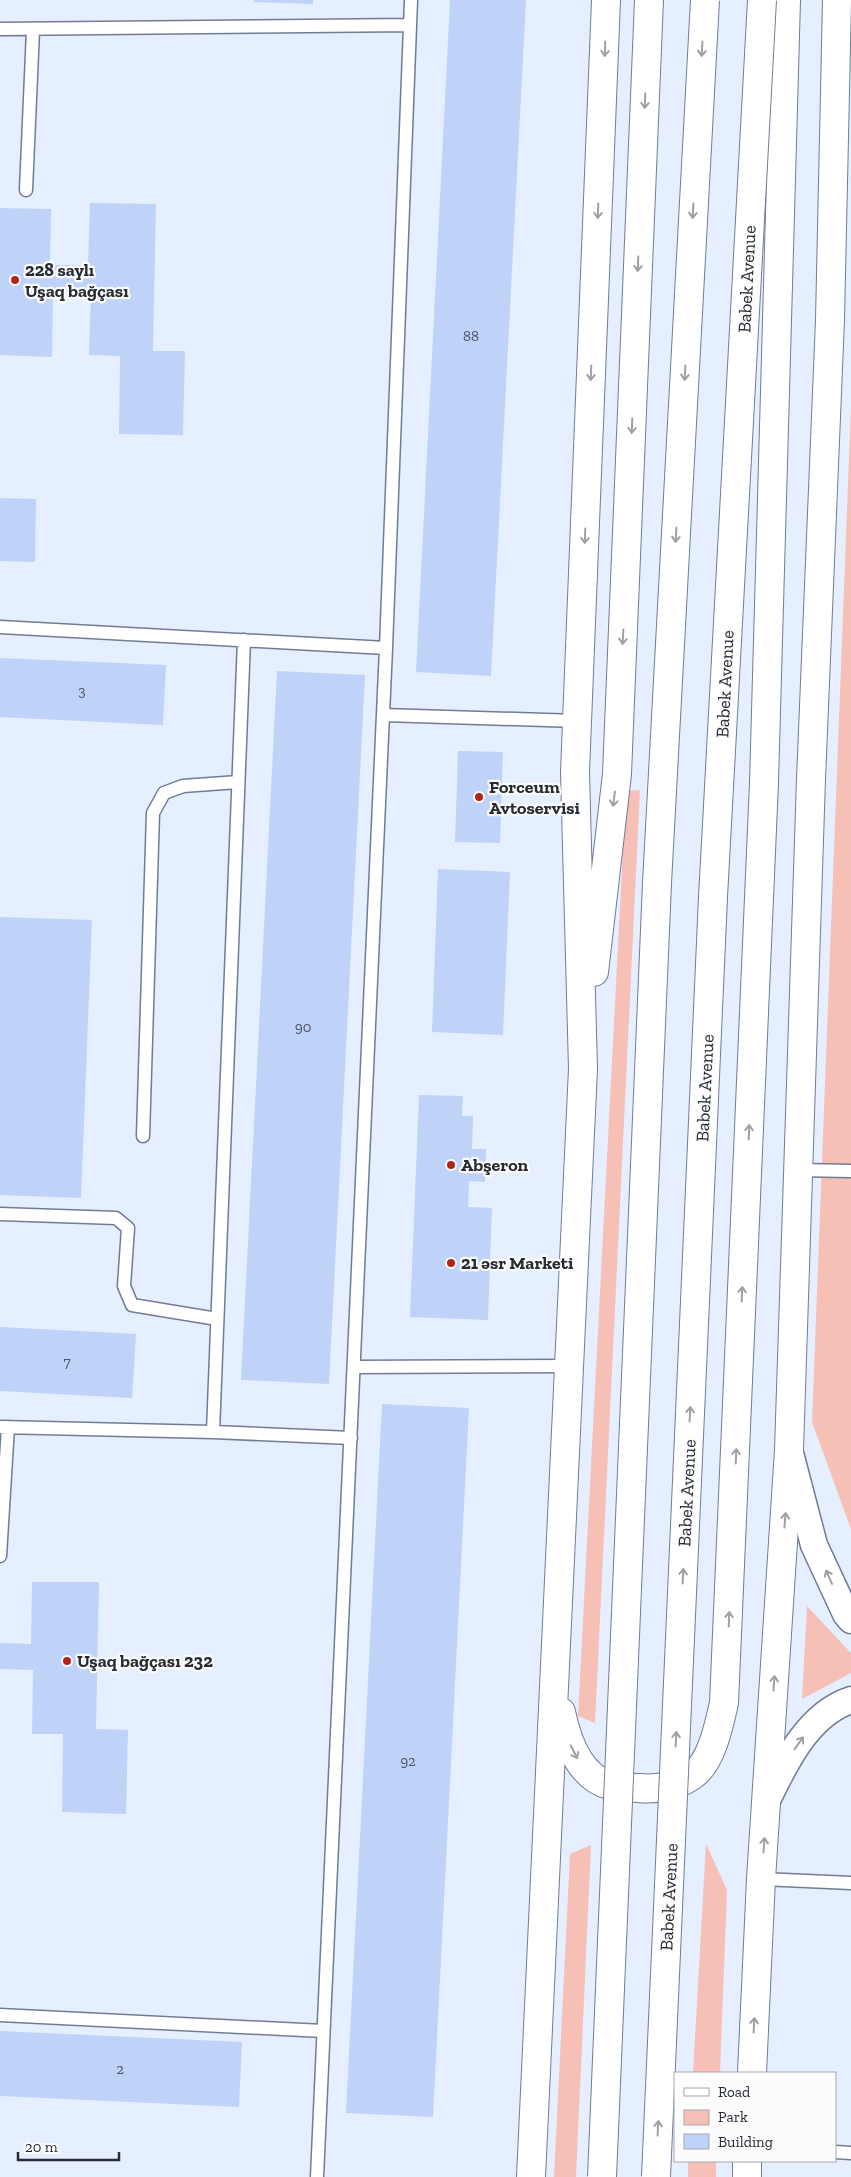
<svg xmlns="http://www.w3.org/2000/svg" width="851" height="2177" font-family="'Zilla Slab',serif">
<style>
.green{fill:#f6c0b6}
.building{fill:#bfd2f8}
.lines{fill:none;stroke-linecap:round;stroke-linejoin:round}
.lane-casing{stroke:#707c95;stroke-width:15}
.street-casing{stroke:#707c95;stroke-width:29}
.secondary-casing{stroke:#707c95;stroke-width:30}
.lane{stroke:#fff;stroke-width:12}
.street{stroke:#fff;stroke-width:26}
.secondary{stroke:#fff;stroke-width:28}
.primary-bridge-casing{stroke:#707c95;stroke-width:30;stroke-linecap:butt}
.primary-bridge{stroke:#fff;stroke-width:28}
.oneway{stroke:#9da0a4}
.poi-dot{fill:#b32418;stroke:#fbfcfb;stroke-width:2}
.labels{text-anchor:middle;stroke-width:4.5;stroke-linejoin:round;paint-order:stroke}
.number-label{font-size:15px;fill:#4c5566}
.poi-label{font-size:18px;font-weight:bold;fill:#262b35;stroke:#fbfcfb;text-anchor:start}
.street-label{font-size:18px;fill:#262b35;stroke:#fbfcfb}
</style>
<rect width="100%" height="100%" fill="#e6efff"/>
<!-- green -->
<path class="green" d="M851,406V1529L812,1422Z
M640,790L595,1723L578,1716L626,791Z
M807,1606L851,1653V1673L802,1699Z
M706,1844L727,1890L720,2073H693Z
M591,1845L576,2177H554L570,1854Z
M688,2161H716V2177H688Z"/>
<!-- building -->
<path class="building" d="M254,0H313V4L254,2Z
M450,0H526L491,676L416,672Z
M90,203L156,204L153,351H185L183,435L119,434L120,356L89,355L91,291L53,290L52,357L0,355V208L51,209L50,265H88Z
M0,498L36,499L35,562L0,561Z
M0,658L166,665L163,725L0,717Z
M277,671L365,675L329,1384L241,1380Z
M458,751L503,752L500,843L455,842Z
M438,869L510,872L503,1035L432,1032Z
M0,917L92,920L81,1198L0,1195Z
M419,1095L463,1096L462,1116H473L472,1149H486L485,1182L469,1181L468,1207L492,1208L488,1320L410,1317Z
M0,1327L136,1334L132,1398L0,1391Z
M382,1404L469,1408L433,2117L346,2113Z
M32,1582H99L96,1729L128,1730L126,1814L62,1812L63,1734H32L33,1670L0,1669V1643L31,1644Z
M0,2031L242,2042L239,2107L0,2096Z"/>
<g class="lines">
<!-- lane casing -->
<g class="lane-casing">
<path id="lane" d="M0,29L410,25
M26,190L33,30
M0,627L386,648
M383,715L577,721
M143,1136L153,813L164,793L183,786L238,782
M797,1170L851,1171
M0,1214L116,1218L128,1228L124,1286L132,1305L217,1319
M354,1367L569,1366
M0,1427L213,1432L351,1438
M213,1432L244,640
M0,1556L8,1427
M761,1879L851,1883
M0,2015L323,2031
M835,2152L851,2153
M317,2177L386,648L411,0"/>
</g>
<!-- street casing -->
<g class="street-casing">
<path id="street" d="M791,1457L814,1545L846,1614L851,1620
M767,1800C785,1763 808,1714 851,1700"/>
</g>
<!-- secondary casing -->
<g class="secondary-casing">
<path id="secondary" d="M594,972L617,774L649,0
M561,1712C567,1741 579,1778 612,1786C620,1788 630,1788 639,1788C656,1790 678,1786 693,1775C712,1761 719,1725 724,1703L764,783L786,0
M752,2073L761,1879L789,1450L811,779L830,320L837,0
M531,2177L583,1069L575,772L606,0
M747,2177V2161"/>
</g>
<!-- lane -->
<use href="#lane" class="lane"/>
<!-- street -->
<use href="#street" class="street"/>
<!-- secondary -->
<use href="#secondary" class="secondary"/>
<!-- primary-bridge casing -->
<g class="primary-bridge-casing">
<path id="primary-bridge" d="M602,2177L657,883L705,0
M656,2177L713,897L762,0"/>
</g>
<!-- primary-bridge -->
<use href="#primary-bridge" class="primary-bridge"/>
</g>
<!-- one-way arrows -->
<defs><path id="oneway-shaft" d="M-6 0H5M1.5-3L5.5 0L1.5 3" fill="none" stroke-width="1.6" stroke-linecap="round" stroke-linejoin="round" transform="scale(1.25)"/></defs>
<g class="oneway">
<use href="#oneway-shaft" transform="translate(605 49) rotate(92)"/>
<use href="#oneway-shaft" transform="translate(702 49) rotate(93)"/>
<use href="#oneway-shaft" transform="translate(645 101) rotate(92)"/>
<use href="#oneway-shaft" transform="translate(598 211) rotate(92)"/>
<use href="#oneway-shaft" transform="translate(693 211) rotate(93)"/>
<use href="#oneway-shaft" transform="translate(638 264) rotate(92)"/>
<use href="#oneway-shaft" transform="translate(591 373) rotate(92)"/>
<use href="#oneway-shaft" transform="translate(685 373) rotate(93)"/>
<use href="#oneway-shaft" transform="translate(632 426) rotate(92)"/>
<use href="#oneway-shaft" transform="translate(676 535) rotate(93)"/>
<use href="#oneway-shaft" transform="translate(585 536) rotate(92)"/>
<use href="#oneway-shaft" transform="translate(623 637) rotate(93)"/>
<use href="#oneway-shaft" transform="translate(614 799) rotate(97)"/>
<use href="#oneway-shaft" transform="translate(749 1132) rotate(-88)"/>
<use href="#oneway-shaft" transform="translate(742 1294) rotate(-88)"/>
<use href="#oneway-shaft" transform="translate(690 1414) rotate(-87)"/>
<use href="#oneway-shaft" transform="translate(736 1456) rotate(-88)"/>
<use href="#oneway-shaft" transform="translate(785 1520) rotate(-86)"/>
<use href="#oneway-shaft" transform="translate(683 1576) rotate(-87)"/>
<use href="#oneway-shaft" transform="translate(829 1577) rotate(-114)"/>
<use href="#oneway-shaft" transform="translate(729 1619) rotate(-88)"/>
<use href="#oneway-shaft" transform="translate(774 1683) rotate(-86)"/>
<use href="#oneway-shaft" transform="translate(676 1739) rotate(-87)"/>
<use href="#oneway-shaft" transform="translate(799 1743) rotate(-55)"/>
<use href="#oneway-shaft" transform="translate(574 1752) rotate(63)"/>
<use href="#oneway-shaft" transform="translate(764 1845) rotate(-86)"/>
<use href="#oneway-shaft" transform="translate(754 2025) rotate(-87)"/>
<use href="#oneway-shaft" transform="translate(658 2128) rotate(-87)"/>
</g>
<!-- markers -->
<g class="poi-dot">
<circle cx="15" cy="280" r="5"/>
<circle cx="479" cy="797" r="5"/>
<circle cx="451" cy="1165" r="5"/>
<circle cx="451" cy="1263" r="5"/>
<circle cx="67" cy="1661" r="5"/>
</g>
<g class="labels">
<!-- number labels -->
<g class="number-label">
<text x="471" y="341">88</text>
<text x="82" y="696">3</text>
<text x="303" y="1032">90</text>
<text x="67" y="1367">7</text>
<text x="408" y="1766">92</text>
<text x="120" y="2074">2</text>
</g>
<!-- poi labels -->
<g class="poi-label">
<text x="25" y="276">228 saylı<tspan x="25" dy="21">Uşaq bağçası</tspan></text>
<text x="489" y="793">Forceum<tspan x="489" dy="21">Avtoservisi</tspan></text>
<text x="461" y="1171">Abşeron</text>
<text x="461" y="1269">21 əsr Marketi</text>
<text x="77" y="1667">Uşaq bağçası 232</text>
</g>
<!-- street labels -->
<g class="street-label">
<text transform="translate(747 279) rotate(-87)" y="6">Babek Avenue</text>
<text transform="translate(725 684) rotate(-87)" y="6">Babek Avenue</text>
<text transform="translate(705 1088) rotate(-87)" y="6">Babek Avenue</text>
<text transform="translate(687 1493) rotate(-87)" y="6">Babek Avenue</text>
<text transform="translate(669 1897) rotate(-87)" y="6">Babek Avenue</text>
</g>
</g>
<!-- legend -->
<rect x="674" y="2072" width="162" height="90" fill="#fbfcfb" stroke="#a6a8ac"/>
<rect x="684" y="2088" width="25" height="8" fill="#ffffff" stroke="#a6a8ac"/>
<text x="718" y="2097" font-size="15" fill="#262b35">Road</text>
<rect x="684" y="2110" width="25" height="15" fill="#f6c0b6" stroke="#a6a8ac"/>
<text x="718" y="2122" font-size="15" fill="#262b35">Park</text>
<rect x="684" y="2134" width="25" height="15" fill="#bfd2f8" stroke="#a6a8ac"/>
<text x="718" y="2147" font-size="15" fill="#262b35">Building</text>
<!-- scale -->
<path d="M18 2152v8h101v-8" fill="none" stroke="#262b35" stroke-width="2.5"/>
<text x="25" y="2152" font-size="15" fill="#262b35" stroke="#fbfcfb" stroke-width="4" paint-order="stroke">20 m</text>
</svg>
